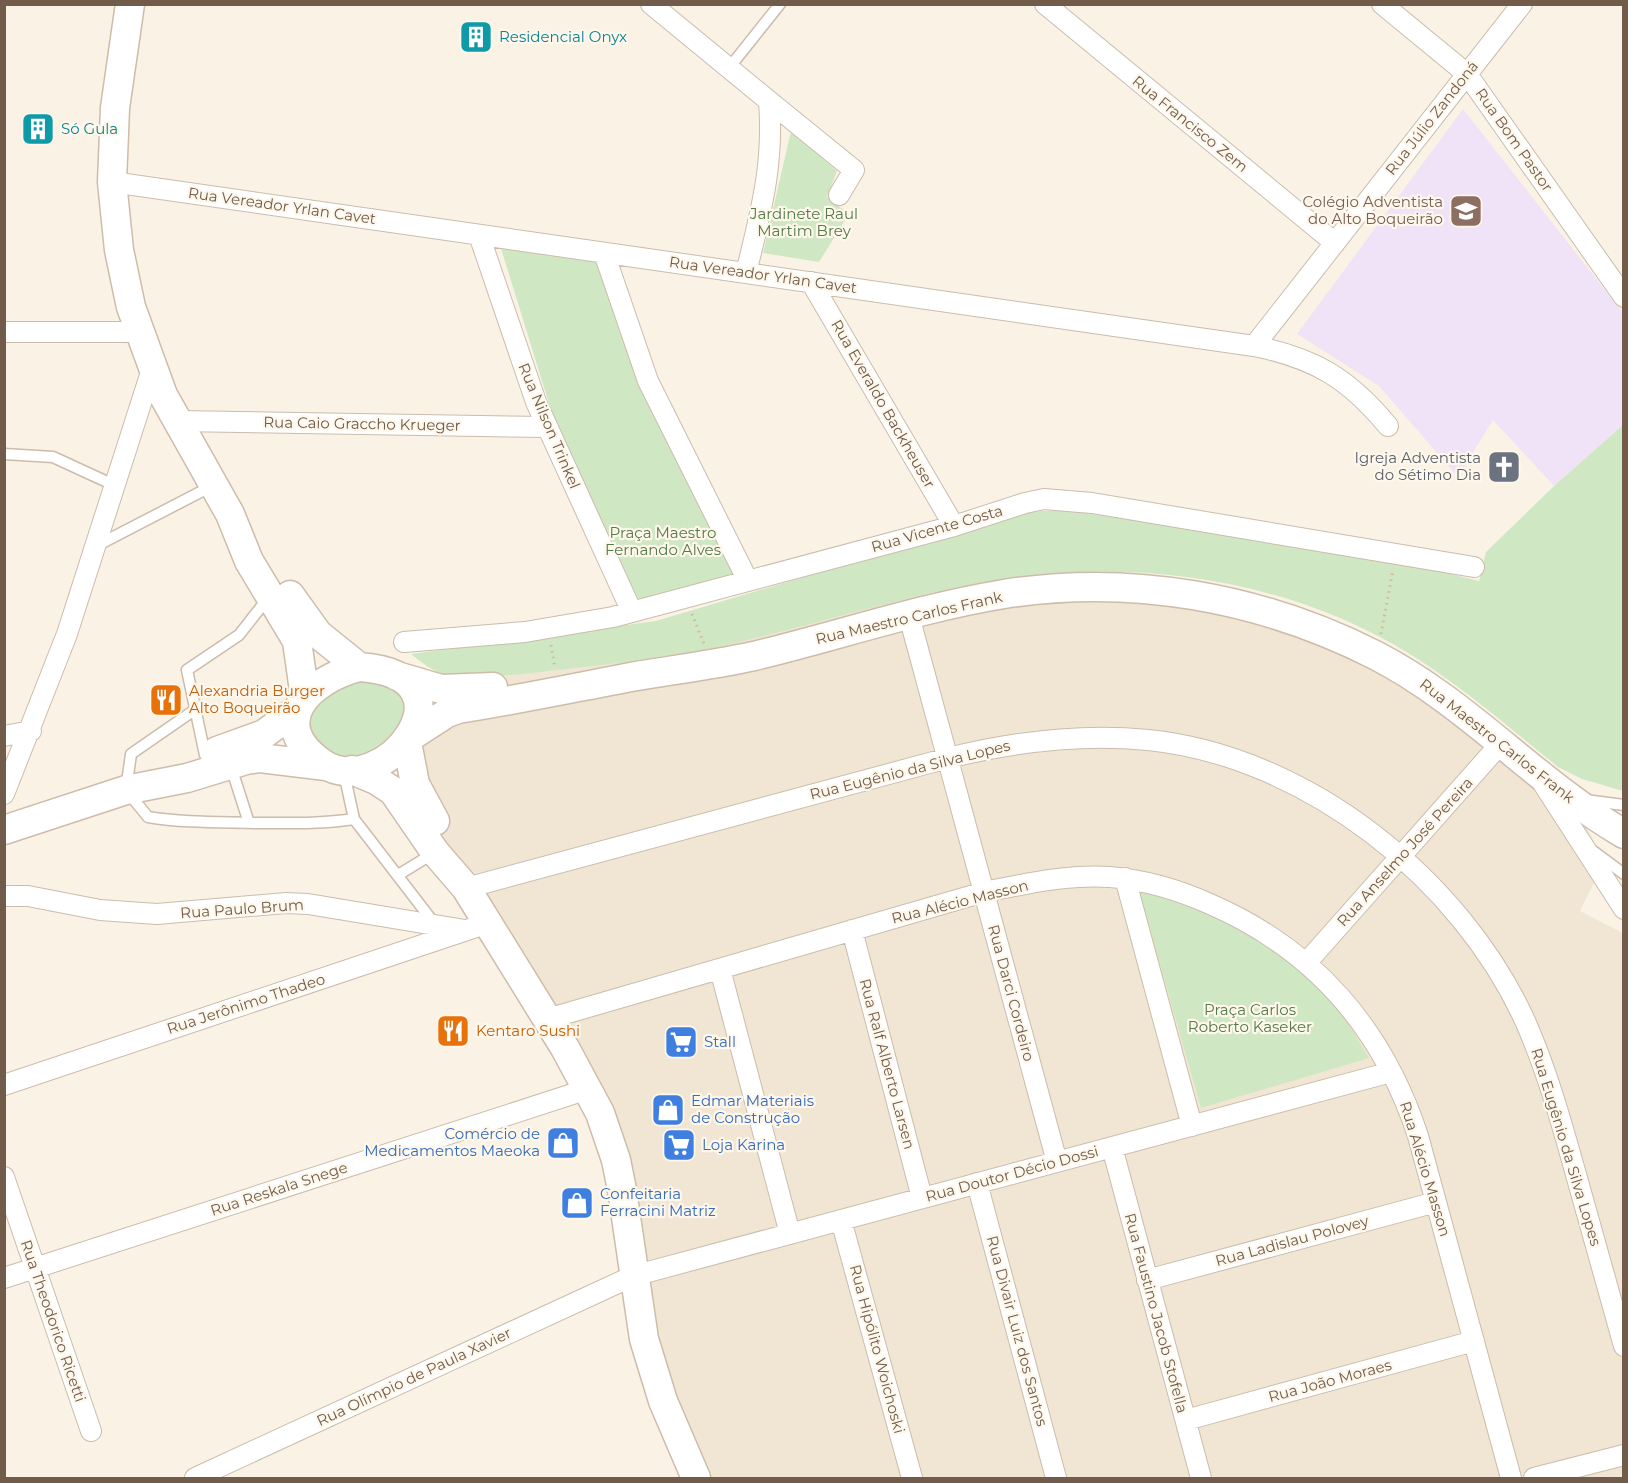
<svg xmlns="http://www.w3.org/2000/svg" width="1628" height="1483" font-family="Montserrat,sans-serif">
<style>
.residential{fill:#f1e6d4}
.education{fill:#f0e2f7}
.green{fill:#d0e7c4}
.lines{fill:none;stroke-linecap:round;stroke-linejoin:round}
.lane-casing{stroke:#cbbcac;stroke-width:13}
.street-casing{stroke:#cbbcac;stroke-width:22}
.secondary-casing{stroke:#cebcaa;stroke-width:31}
.path{stroke:#d2b8a2;stroke-width:3;stroke-dasharray:1.5 4.5;stroke-linecap:butt}
.lane{stroke:#fff;stroke-width:10}
.street{stroke:#fff;stroke-width:20}
.secondary{stroke:#fff;stroke-width:28}
.labels{text-anchor:middle;stroke-width:4.5;stroke-linejoin:round;paint-order:stroke}
.culture-label{font-size:15px;fill:#0d838f;stroke:#fef7eb;text-anchor:start}
.street-label{font-size:15px;fill:#715c4c;stroke:#fef7eb}
.education-label{font-size:15px;fill:#785e54;stroke:#fef7eb;text-anchor:end}
.park-label{font-size:15px;fill:#547b48;stroke:#fef7eb}
.worship-label{font-size:15px;fill:#5b616d;stroke:#fef7eb;text-anchor:end}
.food-label{font-size:15px;fill:#c56008;stroke:#fef7eb;text-anchor:start}
.shop-label{font-size:15px;fill:#366cbe;stroke:#fef7eb;text-anchor:start}
</style>
<rect width="100%" height="100%" fill="#faf3e5"/>
<!-- residential -->
<path class="residential" d="M934,593H1182L1429,668L1570,798L1605,861L1580,911L1623,933V1478H700L663,1401L625,1212L547,1019L466,888L412,771L441,689Z"/>
<!-- education -->
<path class="education" d="M1463,109L1623,313V425L1554,486L1493,420L1458,477L1379,386L1297,334Z"/>
<!-- green -->
<path class="green" d="M791,131L837,171L827,197L849,214L819,262L763,253Z
M499,242L594,257L641,384L735,575L635,603L555,423Z
M1623,425V791L1582,779L1558,767C1500,720 1440,667 1374,634C1256,574 1120,560 991,581C903,596 818,624 731,644C651,662 569,668 488,678C451,678 441,679 411,654L656,621L1012,515L1041,511H1072L1397,561L1479,581L1486,552L1554,486Z
M356,675L399,688L409,712L389,747L338,761L310,743L308,714L315,700Z
M1139,891C1208,910 1272,938 1323,990C1342,1010 1355,1035 1369,1058L1201,1108Z"/>
<g class="lines">
<!-- lane casing -->
<g class="lane-casing">
<path id="lane" d="M729,68L780,4
M4,454L53,457L116,486
M98,545L212,486
M196,709L131,754L126,790L148,817C184,823 220,822 256,823C289,823 322,824 354,819L434,923
M205,755L187,670L239,635L268,598
M231,767L249,823
M344,773L354,819
M1585,800L1624,805
M1593,851L1624,874
M398,875L434,853"/>
</g>
<!-- street casing -->
<g class="street-casing">
<path id="street" d="M651,4L769,101C774,165 761,211 746,273
M1045,4L1335,243
M1382,4L1467,74L1624,297
M769,101L854,170L839,195
M112,182L1254,346C1315,358 1349,379 1388,426
M479,235L536,402L632,612
M604,253L648,381L748,581
M811,282L954,526
M4,332H139
M1254,346L1522,4
M177,421L546,427
M909,616L1057,1162
M404,642L525,632L613,617L954,526L1025,503L1044,499L1092,503L1474,567
M4,736L31,731
M1544,785L1624,909
M4,794L67,634L152,369
M1125,878L1192,1126
M466,888L948,758C1013,742 1081,733 1148,740C1307,756 1462,880 1526,1023C1547,1071 1561,1121 1575,1171C1591,1229 1607,1287 1624,1346
M4,896H28L100,910L157,914L286,903L308,904L465,930
M852,930L922,1198
M1307,962L1502,742
M720,969L790,1234
M547,1019L984,892C1025,884 1068,874 1110,877C1144,880 1179,890 1210,904C1314,949 1383,1029 1418,1136L1511,1478
M4,1085L488,923
M1112,1147L1201,1478
M4,1177L91,1431
M977,1183L1056,1478
M841,1220L912,1478
M4,1278L588,1089
M1147,1280L1436,1202
M1186,1420L1474,1341
M195,1478L633,1276L1391,1072
M1534,1478L1624,1455"/>
</g>
<!-- secondary casing -->
<g class="secondary-casing">
<path id="secondary" d="M130,4L115,108L112,182L119,250L131,307L163,395L230,514L249,561L297,641L305,698
M290,595L318,634L359,667
M359,667C484,675 383,805 322,763C265,723 309,680 359,667Z
M397,676L441,689L493,687
M413,735L447,713L458,709C516,700 573,688 631,677C672,670 713,665 754,656C837,636 919,608 1004,594C1131,574 1260,597 1375,655C1467,702 1535,782 1624,834
M407,742L415,784L435,821
M217,751L264,734L297,710
M352,770L376,780L393,791L435,852L466,888L565,1048L600,1113L616,1160L622,1190L644,1339L663,1401L696,1478
M4,830L126,790L187,778L246,760L260,758L326,766"/>
</g>
<!-- path -->
<path class="path" d="M692,614L704,644
M1381,634L1393,570
M551,645L555,668"/>
<!-- lane -->
<use href="#lane" class="lane"/>
<!-- street -->
<use href="#street" class="street"/>
<!-- secondary -->
<use href="#secondary" class="secondary"/>
</g>
<!-- icons -->
<defs>
<g id="building-square" transform="scale(1.725)"><rect x="-9" y="-9" width="18" height="18" rx="4" fill="#0f9aa8" stroke="#fef7eb"/><path d="M-4-6H4V6H1V3H-1V6H-4ZM-2.5-4.3h1.7v1.8h-1.7ZM.8-4.3h1.7v1.8H.8ZM-2.5-1h1.7V.8h-1.7ZM.8-1h1.7V.8H.8Z" fill="#fff"/></g>
<g id="school-square" transform="scale(1.725)"><rect x="-9" y="-9" width="18" height="18" rx="4" fill="#8d6e63" stroke="#fef7eb"/><path d="M0-5L7-2L0 1L-7-2ZM-4 1L0 2.5L4 1V4Q0 6-4 4Z" fill="#fff"/></g>
<g id="church-square" transform="scale(1.725)"><rect x="-9" y="-9" width="18" height="18" rx="4" fill="#6b7280" stroke="#fef7eb"/><path d="M-1.2-6h2.4v3.5h3.3v2.4h-3.3V6h-2.4V-.1h-3.3v-2.4h3.3Z" fill="#fff"/></g>
<g id="restaurant-square" transform="scale(1.725)"><rect x="-9" y="-9" width="18" height="18" rx="4" fill="#e8710a" stroke="#fef7eb"/><path d="M-5-6h1v4h1v-4h1v4h1v-4h1v5L-1.5 .5V6h-2V.5L-5-1ZM5-6V6H3V1.5H1.5Q1.5-4 5-6Z" fill="#fff"/></g>
<g id="supermarket-square" transform="scale(1.725)"><rect x="-9" y="-9" width="18" height="18" rx="4" fill="#3f7fe0" stroke="#fef7eb"/><path d="M-6-5.5h2.5l.6 2H6L4.5 2H-2.5L-4.4-4H-6ZM-1.5 3.2a1.3 1.3 0 1 0 .1 0ZM3 3.2a1.3 1.3 0 1 0 .1 0Z" fill="#fff"/></g>
<g id="shop-square" transform="scale(1.725)"><rect x="-9" y="-9" width="18" height="18" rx="4" fill="#3f7fe0" stroke="#fef7eb"/><path d="M-5-2.5h2.3a2.7 3.5 0 0 1 5.4 0H5L5.5 6h-11ZM-1.5-2.5h3a1.5 2.3 0 0 0-3 0Z" fill="#fff"/></g>
</defs>
<g fill-rule="evenodd">
<use href="#building-square" x="476" y="37"/>
<use href="#building-square" x="38" y="129"/>
<use href="#school-square" x="1466" y="211"/>
<use href="#church-square" x="1504" y="467"/>
<use href="#restaurant-square" x="166" y="700"/>
<use href="#restaurant-square" x="453" y="1031"/>
<use href="#supermarket-square" x="681" y="1042"/>
<use href="#shop-square" x="668" y="1110"/>
<use href="#shop-square" x="563" y="1143"/>
<use href="#supermarket-square" x="679" y="1145"/>
<use href="#shop-square" x="577" y="1203"/>
</g>
<g class="labels">
<!-- culture labels -->
<g class="culture-label">
<text x="499" y="42">Residencial Onyx</text>
<text x="61" y="134">Só Gula</text>
</g>
<!-- street labels -->
<g class="street-label">
<text transform="translate(1432 118) rotate(-52)" y="5">Rua Júlio Zandoná</text>
<text transform="translate(1190 124) rotate(39)" y="5">Rua Francisco Zem</text>
<text transform="translate(1514 140) rotate(55)" y="5">Rua Bom Pastor</text>
<text transform="translate(282 206) rotate(8)" y="5">Rua Vereador Yrlan Cavet</text>
<text transform="translate(763 275) rotate(8)" y="5">Rua Vereador Yrlan Cavet</text>
<text transform="translate(883 404) rotate(60)" y="5">Rua Everaldo Backheuser</text>
<text transform="translate(362 424) rotate(1)" y="5">Rua Caio Graccho Krueger</text>
<text transform="translate(549 426) rotate(67)" y="5">Rua Nilson Trinkel</text>
<text transform="translate(937 529) rotate(-16)" y="5">Rua Vicente Costa</text>
<text transform="translate(909 618) rotate(-13)" y="5">Rua Maestro Carlos Frank</text>
<text transform="translate(1497 741) rotate(38)" y="5">Rua Maestro Carlos Frank</text>
<text transform="translate(910 770) rotate(-14)" y="5">Rua Eugênio da Silva Lopes</text>
<text transform="translate(1405 852) rotate(-48)" y="5">Rua Anselmo José Pereira</text>
<text transform="translate(960 902) rotate(-14)" y="5">Rua Alécio Masson</text>
<text transform="translate(242 909) rotate(-4)" y="5">Rua Paulo Brum</text>
<text transform="translate(1011 993) rotate(75)" y="5">Rua Darci Cordeiro</text>
<text transform="translate(246 1004) rotate(-18)" y="5">Rua Jerônimo Thadeo</text>
<text transform="translate(887 1064) rotate(75)" y="5">Rua Ralf Alberto Larsen</text>
<text transform="translate(1566 1147) rotate(73)" y="5">Rua Eugênio da Silva Lopes</text>
<text transform="translate(1425 1169) rotate(73)" y="5">Rua Alécio Masson</text>
<text transform="translate(1012 1174) rotate(-15)" y="5">Rua Doutor Décio Dossi</text>
<text transform="translate(279 1189) rotate(-18)" y="5">Rua Reskala Snege</text>
<text transform="translate(1292 1241) rotate(-15)" y="5">Rua Ladislau Polovey</text>
<text transform="translate(1156 1313) rotate(75)" y="5">Rua Faustino Jacob Stofella</text>
<text transform="translate(53 1321) rotate(71)" y="5">Rua Theodorico Ricetti</text>
<text transform="translate(1017 1331) rotate(75)" y="5">Rua Divair Luiz dos Santos</text>
<text transform="translate(877 1349) rotate(75)" y="5">Rua Hipólito Woichoski</text>
<text transform="translate(414 1377) rotate(-25)" y="5">Rua Olímpio de Paula Xavier</text>
<text transform="translate(1330 1381) rotate(-15)" y="5">Rua João Moraes</text>
</g>
<!-- education labels -->
<g class="education-label">
<text x="1443" y="207">Colégio Adventista<tspan x="1443" dy="17">do Alto Boqueirão</tspan></text>
</g>
<!-- park labels -->
<g class="park-label">
<text x="804" y="219">Jardinete Raul<tspan x="804" dy="17">Martim Brey</tspan></text>
<text x="663" y="538">Praça Maestro<tspan x="663" dy="17">Fernando Alves</tspan></text>
<text x="1250" y="1015">Praça Carlos<tspan x="1250" dy="17">Roberto Kaseker</tspan></text>
</g>
<!-- worship labels -->
<g class="worship-label">
<text x="1481" y="463">Igreja Adventista<tspan x="1481" dy="17">do Sétimo Dia</tspan></text>
</g>
<!-- food labels -->
<g class="food-label">
<text x="189" y="696">Alexandria Burger<tspan x="189" dy="17">Alto Boqueirão</tspan></text>
<text x="476" y="1036">Kentaro Sushi</text>
</g>
<!-- shop labels -->
<g class="shop-label">
<text x="704" y="1047">Stall</text>
<text x="691" y="1106">Edmar Materiais<tspan x="691" dy="17">de Construção</tspan></text>
<text x="540" y="1139" text-anchor="end">Comércio de<tspan x="540" dy="17">Medicamentos Maeoka</tspan></text>
<text x="702" y="1150">Loja Karina</text>
<text x="600" y="1199">Confeitaria<tspan x="600" dy="17">Ferracini Matriz</tspan></text>
</g>
</g>
<!-- border -->
<rect width="1628" height="1483" fill="none" stroke="#715c4c" stroke-width="12"/>
</svg>
